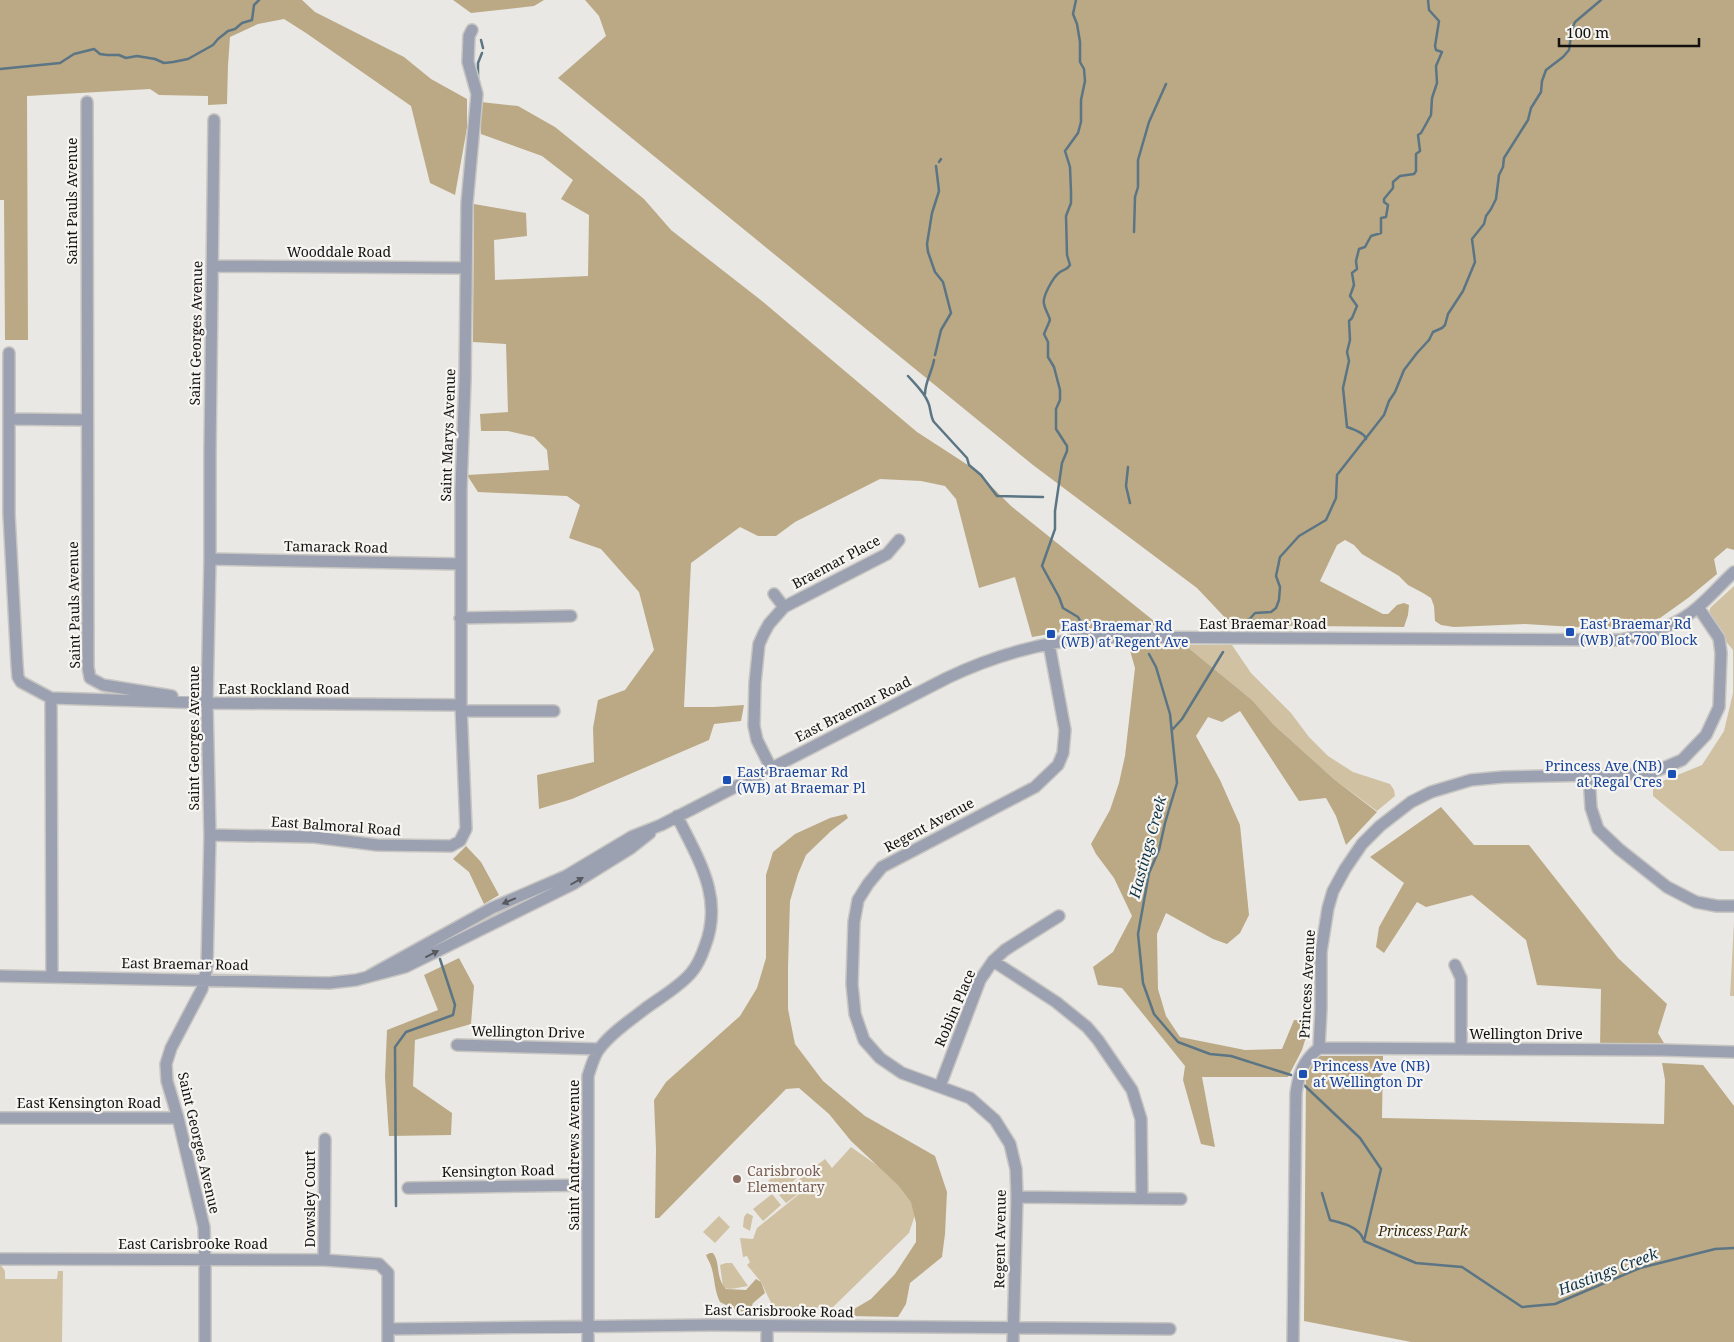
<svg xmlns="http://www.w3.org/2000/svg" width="1734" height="1342" font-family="'Noto Serif',serif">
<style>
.green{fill:#d0c1a3}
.forest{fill:#baa984}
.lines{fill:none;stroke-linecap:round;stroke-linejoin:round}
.stream{stroke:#5b7585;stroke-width:2.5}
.minor-casing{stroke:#c8c6c2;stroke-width:14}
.minor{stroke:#9ca1b1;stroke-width:11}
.oneway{fill:#585a60}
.transit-dot{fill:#1a4fb4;stroke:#f7f5f1;stroke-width:2}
.education-dot{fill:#8d6e63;stroke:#f7f5f1;stroke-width:2}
.labels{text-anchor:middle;stroke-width:4.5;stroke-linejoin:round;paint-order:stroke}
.street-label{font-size:14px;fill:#131210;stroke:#f7f5f1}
.transit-label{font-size:14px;fill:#164399;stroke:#f7f5f1;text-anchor:start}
.education-label{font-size:14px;fill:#785e54;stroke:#f7f5f1;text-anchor:start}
.park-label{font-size:14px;font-style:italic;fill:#392c0c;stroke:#f7f5f1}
.water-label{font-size:15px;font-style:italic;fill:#113345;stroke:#f7f5f1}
</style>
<rect width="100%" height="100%" fill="#eae8e4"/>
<!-- green -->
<path class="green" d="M1734,586V851H1720L1653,796V785L1702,765L1724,731L1733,693V650L1709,621L1710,608Z
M1185,645H1232L1251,673L1291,713L1309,737L1328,756L1353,772L1390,784L1394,790L1395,796L1377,811L1335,780L1274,725L1252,700Z
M1734,922V996H1730Z
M851,1147L898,1180L918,1206L909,1233L833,1307L774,1309L761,1282L747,1265L750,1262L747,1256L743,1257L740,1238L753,1239L757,1228L813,1183L786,1203L779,1195L825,1159L832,1168Z
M785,1166L796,1179L779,1193L768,1181Z
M772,1194L781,1205L763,1221L753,1209Z
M747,1213L753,1216L750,1231L743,1227L744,1217Z
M719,1216L730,1227L715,1243L703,1232Z
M726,1263H732L748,1286C740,1287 729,1291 723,1287L720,1265Z
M0,1264L5,1271V1279H57L58,1271H63L62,1342H0Z"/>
<!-- forest -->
<path class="forest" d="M0,0H302L315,12L404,57L431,79L467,99V128L455,195L430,183L411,106L306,33L284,19L258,24L230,37L228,65L227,104L208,105V96L159,95L150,89L27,96L28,340H5L4,200H0Z
M453,0H544L534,6L471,13Z
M585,0H1734V550L1727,548L1714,559L1717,574L1688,598L1660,618L1628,627L1608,629L1525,624L1454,627L1441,625L1435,621L1434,606L1431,598L1423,593L1408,585L1399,576L1362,554L1354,545L1345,540L1337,545L1320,581L1383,614H1388L1397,605L1404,603L1409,605L1408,615L1404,627L1232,625L1197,588L1033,465L558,78L606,36L599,16Z
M481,102L518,106L555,127L644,199L671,230L762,301L917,432L974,469L1011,506L1159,625L1103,627L1066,631L1032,637L1015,577L979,588L956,499L945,486L921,481L880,479L795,522L776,536H758L740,527L691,563L684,707H714L744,705L741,721L714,724L709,740L572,799L539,809L537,775L594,762L593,728L598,700L625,690L654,650L639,592L601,549L569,538L580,505L567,496L478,492L467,475L549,470L547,450L534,437L508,431H481L480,414L508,412L506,344L473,342L474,204L526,213L527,236L494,240L495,280L588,276L589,215L561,199L573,180L542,156L481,134Z
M1185,645L1252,700L1274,725L1335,780L1377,812L1346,845L1336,816L1326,798L1299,801L1240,711L1222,722L1208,717L1196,736L1220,780L1240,825L1249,915L1240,933L1227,944L1213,939L1166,913L1157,934L1158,989L1166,1016L1180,1037L1245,1050L1282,1049L1294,1020L1311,1021L1302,1050L1288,1077H1202L1215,1147L1201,1144L1183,1080L1185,1066L1122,988L1098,985L1093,967L1113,952L1132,916L1114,878L1096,854L1091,844L1110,810L1119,783L1125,756L1135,668L1129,647Z
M1441,807L1474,845H1529L1618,958L1667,1004L1658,1033L1668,1050L1600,1048L1601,989L1537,985L1526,940L1472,895L1426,907L1417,902L1384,953L1376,947L1379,927L1404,883L1370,857Z
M846,814L848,818L831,831L806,855L798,874L790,901L788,967V1009L795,1044L823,1081L865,1116L935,1156L947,1192L945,1234L942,1257L910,1283L906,1304L898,1317L852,1316L849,1312L871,1299L895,1274L916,1242V1223L911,1202L898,1185L851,1141L829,1114L799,1088L786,1089L659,1218H655L656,1149L654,1100L666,1082L740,1016L757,988L766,958V875L773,852L795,834L830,818Z
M466,846L481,862L499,895L484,904L469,872L453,859Z
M459,958L474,986L471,1024L415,1040L413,1086L452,1113L451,1135L389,1136L385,1077L387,1030L438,1010L424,975Z
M1320,1056H1383L1382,1118L1664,1124L1665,1080L1662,1063L1703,1065L1734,1106V1342H1411L1304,1321L1306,1075L1313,1059Z
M710,1253H713C721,1264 715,1277 726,1289L746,1290L756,1279L761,1282L765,1293L753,1303L751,1308L746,1312L738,1311L720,1302C714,1290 715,1278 711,1266C710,1262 707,1259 706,1255Z"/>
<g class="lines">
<!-- stream -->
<path class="stream" d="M1076,0L1073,14L1077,24L1080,42V62L1084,69L1085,81L1081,100V122L1078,133L1065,151L1070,167L1071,192V203L1066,216L1067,255L1070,265C1067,270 1064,269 1060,272C1053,277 1042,297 1044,304C1045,310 1049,315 1050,320L1044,334L1048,342V357L1054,367L1060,390V400L1056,409V429L1067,446V451L1062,463L1055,511V529L1042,566L1059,597L1063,608L1078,617L1082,624
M481,40L483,48
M0,69L60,63L74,54L94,49L100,54L107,55H119L126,58L137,56L155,59L164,63L173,62L188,59L213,45L218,39L228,31L235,29L242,23L252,20L254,5L259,0
M478,82V63L482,53
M939,162L941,159
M1134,232L1135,197L1138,187V160L1149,122L1166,84
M935,355L941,330L951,313L943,282L935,272L928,252L927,244L932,213L939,191L936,166
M908,376C915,384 924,392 928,402C931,408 930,416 934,422L967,458L969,465L981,475L997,496L1043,497
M925,394C925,382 932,372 934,360
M1366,439C1365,433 1353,429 1347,427L1343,388L1349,361L1347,352L1350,340L1349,321L1352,318L1357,306L1350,296L1354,285L1352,273L1357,269L1356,261L1359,249L1365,247L1371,236L1381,233V218L1386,217L1388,205L1384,202V199L1393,188V182L1400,176L1414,174L1416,171V154L1420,151L1418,135L1421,133L1431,115L1432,98L1437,83L1436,66L1442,52L1436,50L1435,46L1439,21L1429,10L1428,0
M1128,467L1126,486L1130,503
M1247,622L1255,613L1271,612L1276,608L1279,600L1280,587L1276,576L1280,557L1299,536L1326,520L1336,498L1337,475L1384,415L1389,401L1395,392L1404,370L1417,353L1429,340L1433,332L1442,328L1445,325L1448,314L1463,291L1475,262L1472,239L1484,224L1486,216L1491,209L1496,199L1499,175L1503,167L1504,158L1528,120L1531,108L1541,92L1542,81L1546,70L1563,57L1569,50L1572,29L1575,22L1601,0
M1149,654L1156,667L1170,714L1177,783L1165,823L1159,850L1149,873L1138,934L1143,983L1154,1014L1178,1042L1210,1054L1231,1056L1291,1075
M1172,730L1182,719L1223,652
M1304,1085L1360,1138L1381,1169L1364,1241L1416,1263L1462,1267L1522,1307L1555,1304L1640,1268L1715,1249L1734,1248
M1322,1193L1330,1220C1341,1223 1359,1226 1363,1239
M396,1206L395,1047L406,1032L453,1015L455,1005L440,959"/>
<!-- minor casing -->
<g class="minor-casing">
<path id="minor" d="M87,102L88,667L90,678L103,685L172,696
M212,266L466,268
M9,353V514L17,665L18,677L21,682L51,698L207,703L461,705
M9,419L87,420
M210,559L461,564
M774,594L784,607
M460,618L571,616
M51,698L52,976
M461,711H554
M771,768L757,740L754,726L755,683L759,644L764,633L769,624L784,607L887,554L899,540
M1589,775L1591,808L1598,829L1619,849L1667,887L1696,902L1717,906H1734
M210,835L314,837L377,845L451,846L460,841L466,829L461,705V489L465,380L467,203L477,94L468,62L469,36L472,30
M993,961L1056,1002L1087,1027L1098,1040L1132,1090L1141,1119L1142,1198
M1455,965L1461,978V1048
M0,976L329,983L356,980L405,967L573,884L631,848L650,833
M369,976L492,908L566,876L633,836L661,825L947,678C995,655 1046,641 1100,637L1620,640C1648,635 1677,626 1698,607C1711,596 1722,583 1734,572
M457,1045L599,1049
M1319,1048L1661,1050L1734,1052
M940,1086L980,980L993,961L1005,950L1059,916
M0,1118H178
M408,1188L588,1185
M1017,1197L1181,1199
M0,1259L324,1260L379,1264L388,1273V1342
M324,1260L325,1139
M388,1329L711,1325L1170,1329
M205,1342V1260L204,1227L178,1118L167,1081L166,1064L171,1048L202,989L207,967L210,835L207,703L210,559V453L214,120
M588,1342V1076C591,1067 594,1055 600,1048C612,1032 631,1020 646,1008C661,997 679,987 691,973C698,965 702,955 705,946C724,897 698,859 677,816
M767,1342V1326
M1013,1342L1017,1197L1016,1169L1010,1144L995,1120L970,1098L902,1073L880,1058L864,1040L855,1014L852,984L854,922L858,900L868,884L882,867L1035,787L1058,765L1063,753L1065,730L1049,644
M1293,1342L1296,1093C1299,1073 1303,1061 1319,1048L1321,1009V952L1328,908L1333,891L1345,869L1362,844L1380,826L1411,802L1431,792L1471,780L1503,777L1649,774L1682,760L1706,735L1719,707L1721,653L1719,638L1698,607"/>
</g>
<!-- minor -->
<use href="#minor" class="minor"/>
</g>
<!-- one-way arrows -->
<defs><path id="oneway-solid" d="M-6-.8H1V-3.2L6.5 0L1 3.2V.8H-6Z" transform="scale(1.25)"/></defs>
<g class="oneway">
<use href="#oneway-solid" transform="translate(577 881) rotate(-30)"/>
<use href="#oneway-solid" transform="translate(509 901) rotate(157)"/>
<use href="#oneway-solid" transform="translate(432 954) rotate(-27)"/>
</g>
<!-- markers -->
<g class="transit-dot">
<rect x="1565" y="627" width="10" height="10" rx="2.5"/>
<rect x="1046" y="629" width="10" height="10" rx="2.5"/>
<rect x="1667" y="769" width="10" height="10" rx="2.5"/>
<rect x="722" y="775" width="10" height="10" rx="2.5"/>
<rect x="1298" y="1069" width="10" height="10" rx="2.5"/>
</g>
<circle class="education-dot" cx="737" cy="1179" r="5"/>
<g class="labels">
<!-- street labels -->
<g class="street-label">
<text transform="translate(72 201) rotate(-90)" y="5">Saint Pauls Avenue</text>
<text x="339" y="257">Wooddale Road</text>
<text transform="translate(196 333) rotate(-89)" y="5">Saint Georges Avenue</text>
<text transform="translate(448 435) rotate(-88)" y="5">Saint Marys Avenue</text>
<text transform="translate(336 547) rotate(1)" y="5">Tamarack Road</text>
<text transform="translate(836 562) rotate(-28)" y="5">Braemar Place</text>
<text transform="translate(74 605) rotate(-91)" y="5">Saint Pauls Avenue</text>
<text x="1263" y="629">East Braemar Road</text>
<text x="284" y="694">East Rockland Road</text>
<text transform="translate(853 709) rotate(-27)" y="5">East Braemar Road</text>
<text transform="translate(194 738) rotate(-90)" y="5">Saint Georges Avenue</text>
<text transform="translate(929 825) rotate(-28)" y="5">Regent Avenue</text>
<text transform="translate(336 826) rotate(4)" y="5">East Balmoral Road</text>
<text transform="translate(185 964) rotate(1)" y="5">East Braemar Road</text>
<text transform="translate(1307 984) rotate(-87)" y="5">Princess Avenue</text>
<text transform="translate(955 1008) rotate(-67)" y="5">Roblin Place</text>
<text transform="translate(528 1032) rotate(1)" y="5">Wellington Drive</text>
<text x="1526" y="1039">Wellington Drive</text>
<text x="89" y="1108">East Kensington Road</text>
<text transform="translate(199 1143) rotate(77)" y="5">Saint Georges Avenue</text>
<text transform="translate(574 1155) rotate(-90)" y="5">Saint Andrews Avenue</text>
<text transform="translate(498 1171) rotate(-1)" y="5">Kensington Road</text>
<text transform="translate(310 1199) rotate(-90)" y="5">Dowsley Court</text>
<text transform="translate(1000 1239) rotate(-89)" y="5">Regent Avenue</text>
<text x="193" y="1249">East Carisbrooke Road</text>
<text transform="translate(779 1311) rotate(1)" y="5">East Carisbrooke Road</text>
</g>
<!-- transit labels -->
<g class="transit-label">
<text x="1580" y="629">East Braemar Rd<tspan x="1580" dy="16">(WB) at 700 Block</tspan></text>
<text x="1061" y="631">East Braemar Rd<tspan x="1061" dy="16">(WB) at Regent Ave</tspan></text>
<text x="1662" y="771" text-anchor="end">Princess Ave (NB)<tspan x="1662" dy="16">at Regal Cres</tspan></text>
<text x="737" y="777">East Braemar Rd<tspan x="737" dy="16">(WB) at Braemar Pl</tspan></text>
<text x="1313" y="1071">Princess Ave (NB)<tspan x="1313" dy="16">at Wellington Dr</tspan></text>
</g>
<!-- education labels -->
<g class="education-label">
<text x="747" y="1176">Carisbrook<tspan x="747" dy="16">Elementary</tspan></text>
</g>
<!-- park labels -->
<g class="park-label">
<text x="1423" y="1236">Princess Park</text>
</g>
<!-- water labels -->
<g class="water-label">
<text transform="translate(1148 847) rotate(-75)" y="5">Hastings Creek</text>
<text transform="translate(1608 1272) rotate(-21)" y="5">Hastings Creek</text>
</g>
</g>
<!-- scale -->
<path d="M1559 38v8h140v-8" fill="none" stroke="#131210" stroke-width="2.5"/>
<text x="1566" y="38" font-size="15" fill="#131210" stroke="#f7f5f1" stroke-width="4" paint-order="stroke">100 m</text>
</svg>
